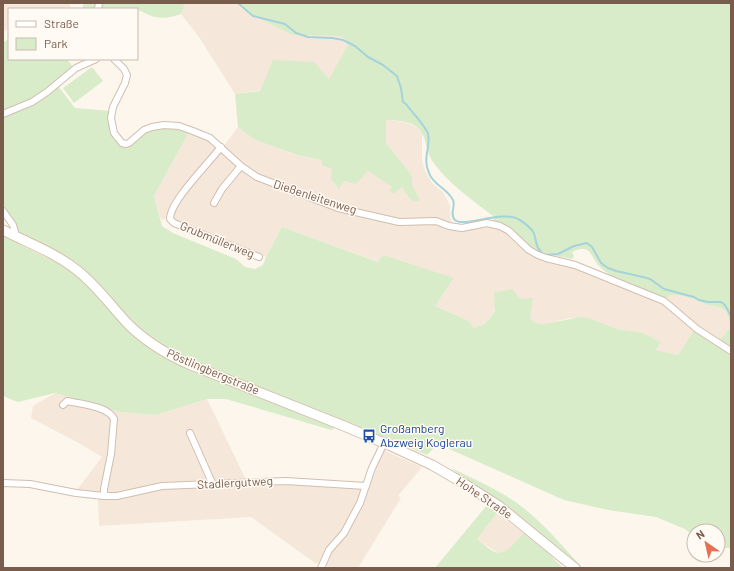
<svg xmlns="http://www.w3.org/2000/svg" width="734" height="571" font-family="Barlow,sans-serif">
<style>
.residential{fill:#f5e8da}
.green{fill:#d8ecc9}
.lines{fill:none;stroke-linecap:round;stroke-linejoin:round}
.stream{stroke:#a5d3da;stroke-width:2}
.minor-casing{stroke:#d1beb0;stroke-width:8}
.secondary-casing{stroke:#d6c0b0;stroke-width:11}
.minor{stroke:#fff;stroke-width:6}
.secondary{stroke:#fff;stroke-width:9}
.labels{text-anchor:middle;stroke-width:3;stroke-linejoin:round;paint-order:stroke}
.street-label{font-size:12px;fill:#7a5c4d;stroke:#fffaf3}
.transit-label{font-size:12px;fill:#164399;stroke:#fffaf3;text-anchor:start}
</style>
<rect width="100%" height="100%" fill="#fdf6ec"/>
<!-- residential -->
<path class="residential" d="M3,3H70V9H9V28L3,32Z
M185,3H240L254,16L292,35L341,36L349,44L329,80L235,94L199,37L181,14Z
M386,119L408,123L418,128L422,133V161L426,173L433,184L443,192L450,205V217L454,230L460,231L483,227H492L502,230L510,234L524,248L571,265L665,304L694,330L678,355L656,350L661,342L643,333L617,329L589,318H570L545,324L536,323L530,319L495,310L485,324L474,328L469,321L435,306L454,278L379,262L282,227L266,257L175,220L172,217L161,220L154,196L189,132L223,147L238,127L255,140L296,155L322,160L386,143Z
M671,295H678L693,299L707,305L719,307L726,311L729,320L730,328L719,341L703,332L665,299Z
M55,393L120,412L156,415L207,399L249,486L295,483L359,489L367,492L383,450L422,467L398,496L401,498L358,568H333L315,563L251,517L99,526L98,499L73,495L102,457L77,442L31,418L33,406Z
M497,513L523,533L509,550L498,553L477,539Z"/>
<!-- green -->
<path class="green" d="M84,3H185L181,14C172,17 164,19 155,17C143,14 135,5 122,9H82Z
M240,3H731V349L719,341L730,328L729,320L726,311L719,307L707,305L693,299L678,295H671L665,299C656,295 648,291 639,288C630,285 620,283 613,277C608,274 602,269 598,265C590,255 590,243 572,252L574,256L572,259L540,253L529,246L510,228L494,221L493,216C472,200 445,181 431,159C426,150 426,135 418,128C411,121 395,120 386,120V143L412,176V185L420,200L417,202L411,200L402,187L394,194L389,191L392,187L368,171L356,184L344,181L339,189L331,179L332,169L322,165V160L297,155L255,140L238,127L235,94L260,91L273,60L314,62L329,79L349,43L341,36L292,35L254,16Z
M9,39V59H67L73,67L45,90L31,99L3,111V42Z
M92,67L103,81L74,103L63,88Z
M58,86L75,108L111,111L113,135L127,143L150,130L161,127L189,132L154,196L162,226L173,233L236,259L245,267L255,269L263,265L266,257L282,227L378,262L383,255L454,278L435,306L469,321L474,328L485,324L495,311L494,293L512,289L520,299L533,298L530,319L536,323L545,324L580,317L589,318L617,329L643,333L661,342L656,350L678,355L694,330L731,353V548H718V531H694V536L685,529L656,517L608,510L564,500L438,444L427,455L396,442L287,405L289,409L332,426L334,429L331,430L226,399H207L156,415L120,412L55,393L18,402L3,396V236L57,263L74,274L81,270L21,235L3,207V116Z
M451,468C474,479 497,489 517,503C542,521 562,546 583,568H582C557,548 533,526 507,507C489,494 468,484 451,468Z
M487,505L497,513L477,539C483,543 489,550 495,552C506,556 517,540 523,533L547,552L563,568H435Z"/>
<g class="lines">
<!-- stream -->
<path class="stream" d="M238,3L253,16L285,24L296,33L308,37L332,38L343,40L355,46L368,57L383,65L397,76L401,88L403,102L406,104C411,111 426,127 428,134C431,147 422,158 429,173C433,185 447,188 453,200C456,207 449,214 455,220C464,228 502,210 518,219C522,221 529,227 532,230C536,235 535,242 538,248C539,250 542,253 544,255L558,254L574,246L587,243L592,247L601,263L608,268L616,271L643,277L650,279L664,289L694,297L699,300L708,302H721L725,305L731,316"/>
<!-- minor casing -->
<g class="minor-casing">
<path id="minor" d="M98,9L99,3
M114,59L124,69L127,75L125,83L113,107L111,118L114,133L122,143L126,144L129,143L144,130L152,127L164,125L179,126L193,131L210,138L241,166L257,177L338,208L399,222L436,221L449,226L462,228L487,223L500,226L509,231L529,250L538,255L546,258L575,265L664,301L697,329L731,351
M3,114L32,102L47,92L76,68L96,59
M221,147C209,163 170,201 170,219L174,223L259,257
M214,203L222,189L241,166
M3,211L13,225L15,232L13,235
M63,405L67,401C80,404 108,406 114,419L111,454L104,489V496
M190,433L213,485
M3,483L30,484L76,493L104,496H117L162,486L286,481L366,486
M321,568L329,550L344,533L360,503L372,468L384,443"/>
</g>
<!-- secondary casing -->
<g class="secondary-casing">
<path id="secondary" d="M3,230C28,243 56,253 78,271C97,286 111,306 128,324C146,342 168,355 191,365L344,426L391,446L432,465L463,483L499,506L575,568"/>
</g>
<!-- minor -->
<use href="#minor" class="minor"/>
<!-- secondary -->
<use href="#secondary" class="secondary"/>
</g>
<!-- icons -->
<defs>
<g id="bus-bare" transform="scale(1.08)"><path d="M-5-6H5V4H4V6H2V4H-2V6H-4V4H-5ZM-3.5-4V0h7V-4ZM-3.5 1.2v1.5H-2V1.2ZM2 1.2v1.5H3.5V1.2Z" fill="#1a4fb4" stroke="#fffaf3" stroke-width="2.5" paint-order="stroke"/></g>
</defs>
<g fill-rule="evenodd">
<use href="#bus-bare" x="369" y="436"/>
</g>
<g class="labels">
<!-- street labels -->
<g class="street-label">
<text transform="translate(315 197) rotate(18)" y="4">Dießenleitenweg</text>
<text transform="translate(217 240) rotate(22)" y="4">Grubmüllerweg</text>
<text transform="translate(213 372) rotate(23)" y="4">Pöstlingbergstraße</text>
<text transform="translate(235 483) rotate(-3)" y="4">Stadlergutweg</text>
<text transform="translate(484 498) rotate(34)" y="4">Hohe Straße</text>
</g>
<!-- transit labels -->
<g class="transit-label">
<text x="380" y="433">Großamberg<tspan x="380" dy="14">Abzweig Koglerau</tspan></text>
</g>
</g>
<!-- border -->
<rect width="734" height="571" fill="none" stroke="#7a5c4d" stroke-width="8"/>
<!-- legend -->
<rect x="8" y="8" width="130" height="52" fill="#fffaf3" stroke="#cabbb1"/>
<rect x="16" y="21" width="20" height="6" fill="#ffffff" stroke="#cabbb1"/>
<text x="44" y="28" font-size="12" fill="#7a5c4d">Straße</text>
<rect x="16" y="38" width="20" height="12" fill="#d8ecc9" stroke="#cabbb1"/>
<text x="44" y="48" font-size="12" fill="#7a5c4d">Park</text>
<!-- north arrow -->
<g transform="translate(706 543) rotate(326)"><circle r="19" fill="#fffaf3" stroke="#cabbb1"/>
<path d="M0-3L7 15L0 10L-7 15Z" fill="#e76f51"/>
<text y="-6" font-size="11" font-weight="bold" text-anchor="middle" fill="#7a5c4d">N</text>
</g>
</svg>
